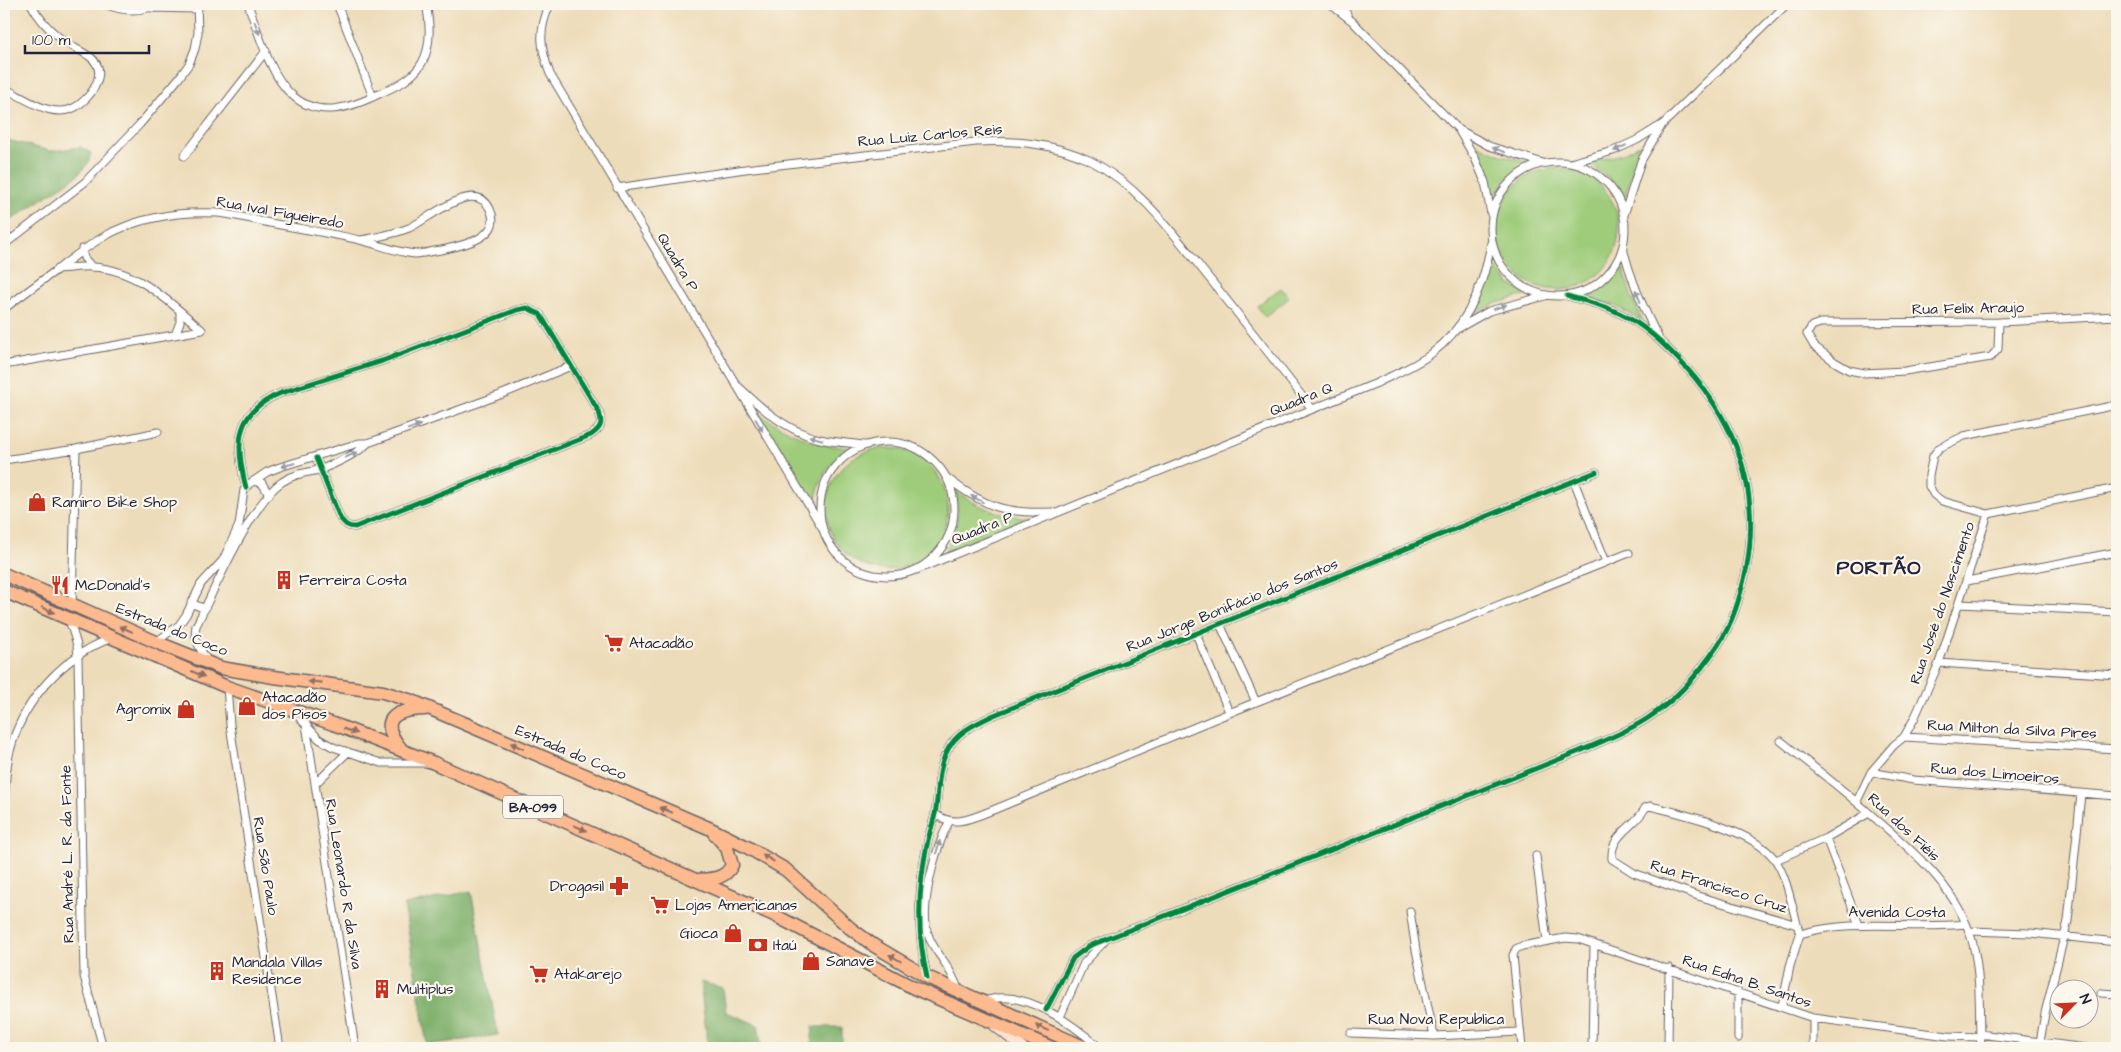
<svg xmlns="http://www.w3.org/2000/svg" width="2121" height="1052" font-family="'Architects Daughter',sans-serif">
<style>
.green{fill:#9ecc7a;stroke:#60775a}
.forest{fill:#7eb06a;stroke:#506952}
.lines{fill:none;stroke-linecap:round;stroke-linejoin:round}
.street-casing{stroke:#696367;stroke-width:9}
.secondary-casing{stroke:#696367;stroke-width:12}
.highway-casing{stroke:#696367;stroke-width:15}
.street{stroke:#fff;stroke-width:7}
.secondary{stroke:#fee3d2;stroke-width:10}
.highway{stroke:#fcba8e;stroke-width:12}
.cycleway-casing{stroke:#fbf7ec;stroke-width:8}
.cycleway{stroke:#00873e;stroke-width:5}
.oneway{fill:#9c9ca7}
.oneway2{fill:#8f6e64}
.labels{text-anchor:middle;stroke-width:4.5;stroke-linejoin:round;paint-order:stroke}
.shield{fill:#fbf7ec;stroke:#636270;stroke-width:1}
.shield-label{font-size:14px;font-weight:bold;fill:#22223b}
.street-label{font-size:15px;fill:#22223b;stroke:#fbf7ec}
.poi-label{font-size:15px;fill:#22223b;stroke:#fbf7ec;text-anchor:start}
.district-label{font-size:20px;font-weight:bold;letter-spacing:1px;fill:#22223b;stroke:#fbf7ec}
</style>
<rect width="100%" height="100%" fill="#fbf7ec"/>
<filter id="ink" filterUnits="userSpaceOnUse"><feTurbulence type="fractalNoise" baseFrequency=".02" numOctaves="2"/><feDisplacementMap in="SourceGraphic" scale="10" xChannelSelector="R" yChannelSelector="G"/><feConvolveMatrix kernelMatrix="1 2 1 2 8 2 1 2 1" color-interpolation-filters="sRGB"/></filter>
<filter id="wash" filterUnits="userSpaceOnUse"><feTurbulence type="fractalNoise" baseFrequency=".0096" numOctaves="4" result="noise"/><feDisplacementMap in="SourceGraphic" scale="20" xChannelSelector="R" yChannelSelector="G"/><feGaussianBlur stdDeviation="1.12" result="paint"/><feColorMatrix in="noise" values="0 0 0 0 0 0 0 0 0 0 0 0 0 0 0 0 0 1.4 0 .05"/><feComposite in="paint" operator="in"/></filter>
<g filter="url(#wash)">
<rect width="100%" height="100%" fill="#eddcb9"/>
<!-- green -->
<path class="green" d="M1647,141L1631,175L1624,200L1608,177L1587,163L1622,154Z
M1471,142L1501,155L1529,162L1507,178L1493,198L1485,172Z
M1497 229a61 61 0 1 1 122 0a61 61 0 1 1-122 0Z
M1492,261L1508,283L1527,295L1496,303L1470,316L1482,293Z
M1622,263L1631,296L1642,320L1613,305L1586,297L1610,280Z
M1281,288L1289,298L1265,317L1257,306Z
M755,411C784,431 815,446 850,448C828,462 816,483 815,510Z
M826 509a61 61 0 1 1 122 0a61 61 0 1 1-122 0Z
M956,491C978,508 1002,516 1030,518L943,553C957,534 960,514 956,491Z"/>
<!-- forest -->
<path class="forest" d="M4,139L51,151L81,147L91,153L88,163L77,176L4,225Z
M471,891L498,1035L427,1045L404,905Z
M700,982L723,988L726,1012L758,1025L762,1048H708Z
M813,1027H842V1048H811Z"/>
</g>
<g filter="url(#ink)">
<g class="lines">
<!-- street casing -->
<g class="street-casing">
<path id="street" d="M105,4C123,12 141,12 159,4
M248,4C258,31 270,76 292,95C319,120 354,107 383,92C399,85 413,78 422,63C432,45 430,23 426,4
M337,4L373,97
M550,4C538,31 540,47 550,74L821,526
M1330,4L1352,21L1458,129L1475,158L1485,182L1491,214
M1340,4L1347,14
M151,8L198,9
M4,88C27,99 56,123 80,104C94,93 109,70 89,56C80,50 69,46 60,38C48,29 38,17 31,4
M1458,129L1489,146L1543,163
M184,156L266,51
M1491 229a67 67 0 1 1 134 0a67 67 0 1 1-134 0Z
M1570,163L1613,151L1637,140L1663,124L1787,4
M617,188L745,169L976,142C1015,140 1054,143 1091,161C1140,186 1175,236 1209,278C1244,321 1278,365 1312,409
M1624,215L1641,161L1662,125
M4,245L85,182L140,124L179,78L189,64L195,49L198,33L197,4
M1623,248C1631,280 1643,308 1658,337
M82,249L84,258L92,267
M57,269C69,269 81,266 92,267C137,269 170,302 202,330
M4,309C22,295 40,282 58,269C90,244 114,226 154,218C175,213 197,212 218,213C236,215 253,220 270,223C300,229 330,233 360,240C378,244 395,252 415,254C423,254 432,251 441,250C460,246 504,238 490,209C475,177 429,219 409,228C394,234 378,237 361,240
M1999,322L1998,349L1991,357L1905,371L1864,373L1849,370L1835,362L1814,346L1807,334L1812,326L1820,323L1999,322L2117,316
M1459,328L1489,311L1545,296
M175,335L180,322V311
M4,365L202,330
M739,387C758,405 778,423 802,433C821,442 843,442 864,445
M2117,405L1964,436L1939,448L1933,456L1929,475V486L1934,495L1942,501L1988,514L2117,488
M820 509a67 67 0 1 1 134 0a67 67 0 1 1-134 0Z
M4,460L76,449L158,432
M947,478C985,507 1005,514 1052,512
M253,481L262,483L269,495
M1574,481L1606,562
M246,488C235,444 234,412 281,393L382,361L517,310L527,308L540,314L599,412C603,424 601,428 591,435L355,527C347,527 345,524 340,518L316,458
M916,570L1377,383C1395,374 1415,366 1431,354C1467,327 1484,286 1491,243
M1967,581L2117,552
M191,603L205,609
M1960,604L2117,612
M72,605L76,449
M69,619L77,645L78,657L84,976L103,1048
M1220,624L1256,702
M1196,634L1229,712
M156,642L179,625L186,615L201,584L223,560L239,525L244,490L249,484L267,472L280,467L359,443H368L500,395L571,366
M208,662C201,650 193,640 196,626C213,593 253,500 282,482C292,475 303,473 314,471C328,468 359,453 368,443
M1939,663L2117,675
M227,687L230,725L280,1048
M295,713L319,739L333,747L381,763H428
M306,724L355,1048
M1904,737L2117,749
M1781,741C1811,765 1841,788 1869,813C1908,847 1951,881 1969,931C1981,964 1979,1003 1980,1037L1982,1048
M1871,772L1913,780L2117,796
M315,784L348,752
M4,797C6,782 6,765 10,751C23,700 63,656 112,638
M1857,801L1871,772L1894,745L1904,737L1914,719L1939,663L1988,514
M935,814C955,828 972,818 993,810L1256,702L1629,553
M949,822C936,847 919,906 928,934C931,945 939,954 945,963C951,972 955,981 959,991
M1826,838L1859,925
M1536,856L1547,941
M1776,860L1826,838L1869,813
M2115,870H2117
M1410,911L1416,950L1434,1036
M1797,925L1698,896L1634,873L1612,859C1610,833 1637,826 1645,808L1650,806C1684,814 1756,831 1776,861C1789,882 1792,910 1800,934
M1969,931L2030,933L2117,942
M1800,934C1854,918 1911,930 1966,924
M927,976C916,931 918,885 928,840C930,831 933,823 935,814C939,794 937,770 947,751C956,732 977,723 994,715L1596,472
M1738,992V1038
M2101,993L2117,994
M983,1002C1020,985 1073,1024 1100,1048
M1782,1006L1790,966L1800,934
M1046,1010L1073,958L1089,946L1580,751C1603,741 1627,732 1648,718C1676,700 1700,672 1718,645C1733,623 1740,597 1746,571C1762,489 1736,420 1680,361C1662,342 1644,325 1621,314C1604,305 1586,301 1567,296
M1060,1017L1084,963L1104,942
M1813,1018V1048
M1351,1033L1434,1036L1520,1032
M1980,1034L2085,1048
M2040,1042L2045,1013L2068,921L2081,794
M1522,1048L1513,955L1516,949L1522,946L1565,938L1578,939L1813,1018L1948,1036L1980,1037
M1592,1048L1594,944
M1668,1048L1669,968"/>
</g>
<!-- secondary casing -->
<g class="secondary-casing">
<path id="secondary" d="M995,1026L1023,1048"/>
</g>
<!-- highway casing -->
<g class="highway-casing">
<path id="highway" d="M4,574L156,642L221,668L274,677L383,692L412,701L711,829L747,847L786,870L850,928L873,945L927,977L1086,1048
M4,591L227,687L339,726L434,763L774,915L914,988L1052,1048
M402,750C377,720 393,710 425,709
M698,880C713,879 725,879 732,865L727,848L714,833"/>
</g>
<!-- street -->
<use href="#street" class="street"/>
<!-- secondary -->
<use href="#secondary" class="secondary"/>
<!-- highway -->
<use href="#highway" class="highway"/>
<!-- cycleway casing -->
<g class="cycleway-casing">
<path id="cycleway" d="M246,488C235,444 234,412 281,393L382,361L517,310L527,308L540,314L599,412C603,424 601,428 591,435L355,527C347,527 345,524 340,518L316,458
M927,977C916,931 918,886 928,840C930,832 933,823 935,814C939,794 937,770 947,751C956,732 977,723 994,715L1596,472
M1046,1010L1073,958L1089,946L1580,751C1603,741 1627,732 1648,718C1676,700 1700,672 1718,645C1733,623 1740,597 1746,571C1762,489 1736,420 1680,361C1662,342 1644,325 1621,314C1604,305 1586,301 1567,296"/>
</g>
<!-- cycleway -->
<use href="#cycleway" class="cycleway"/>
</g>
<!-- one-way arrows -->
<defs><path id="oneway-solid" d="M-6-.8H1V-3.2L6.5 0L1 3.2V.8H-6Z" transform="scale(1.25)"/></defs>
<g class="oneway">
<use href="#oneway-solid" transform="translate(257 28) rotate(69)"/>
<use href="#oneway-solid" transform="translate(1620 148) rotate(155)"/>
<use href="#oneway-solid" transform="translate(1499 150) rotate(-160)"/>
<use href="#oneway-solid" transform="translate(1638 296) rotate(-112)"/>
<use href="#oneway-solid" transform="translate(1500 307) rotate(-19)"/>
<use href="#oneway-solid" transform="translate(759 425) rotate(59)"/>
<use href="#oneway-solid" transform="translate(414 427) rotate(-20)"/>
<use href="#oneway-solid" transform="translate(816 438) rotate(-164)"/>
<use href="#oneway-solid" transform="translate(351 455) rotate(-24)"/>
<use href="#oneway-solid" transform="translate(288 465) rotate(165)"/>
<use href="#oneway-solid" transform="translate(977 499) rotate(-151)"/>
<use href="#oneway-solid" transform="translate(938 847) rotate(-74)"/>
</g>
<g class="oneway2">
<use href="#oneway-solid" transform="translate(48 610) rotate(24)"/>
<use href="#oneway-solid" transform="translate(126 629) rotate(-156)"/>
<use href="#oneway-solid" transform="translate(198 674) rotate(24)"/>
<use href="#oneway-solid" transform="translate(315 682) rotate(-174)"/>
<use href="#oneway-solid" transform="translate(350 731) rotate(21)"/>
<use href="#oneway-solid" transform="translate(517 746) rotate(-155)"/>
<use href="#oneway-solid" transform="translate(666 810) rotate(-157)"/>
<use href="#oneway-solid" transform="translate(580 828) rotate(24)"/>
<use href="#oneway-solid" transform="translate(768 858) rotate(-149)"/>
<use href="#oneway-solid" transform="translate(895 958) rotate(-150)"/>
<use href="#oneway-solid" transform="translate(1042 1028) rotate(-156)"/>
</g>
</g>
<!-- icons -->
<defs>
<g id="shop-bare" transform="scale(1.5)"><path d="M-5-2.5h2.3a2.7 3.5 0 0 1 5.4 0H5L5.5 6h-11ZM-1.5-2.5h3a1.5 2.3 0 0 0-3 0Z" fill="#c8321e" stroke="#fbf7ec" stroke-width="2.5" paint-order="stroke"/></g>
<g id="building-bare" transform="scale(1.5)"><path d="M-4-6H4V6H1V3H-1V6H-4ZM-2.5-4.3h1.7v1.8h-1.7ZM.8-4.3h1.7v1.8H.8ZM-2.5-1h1.7V.8h-1.7ZM.8-1h1.7V.8H.8Z" fill="#c8321e" stroke="#fbf7ec" stroke-width="2.5" paint-order="stroke"/></g>
<g id="restaurant-bare" transform="scale(1.5)"><path d="M-5-6h1v4h1v-4h1v4h1v-4h1v5L-1.5 .5V6h-2V.5L-5-1ZM5-6V6H3V1.5H1.5Q1.5-4 5-6Z" fill="#c8321e" stroke="#fbf7ec" stroke-width="2.5" paint-order="stroke"/></g>
<g id="supermarket-bare" transform="scale(1.5)"><path d="M-6-5.5h2.5l.6 2H6L4.5 2H-2.5L-4.4-4H-6ZM-1.5 3.2a1.3 1.3 0 1 0 .1 0ZM3 3.2a1.3 1.3 0 1 0 .1 0Z" fill="#c8321e" stroke="#fbf7ec" stroke-width="2.5" paint-order="stroke"/></g>
<g id="pharmacy-bare" transform="scale(1.5)"><path d="M-2-6h4v4h4v4h-4v4h-4v-4h-4v-4h4Z" fill="#c8321e" stroke="#fbf7ec" stroke-width="2.5" paint-order="stroke"/></g>
<g id="bank-bare" transform="scale(1.5)"><path d="M-6-4H6V4H-6ZM0-2.3a2.3 2.3 0 1 0 0 4.6a2.3 2.3 0 1 0 0-4.6Z" fill="#c8321e" stroke="#fbf7ec" stroke-width="2.5" paint-order="stroke"/></g>
</defs>
<g fill-rule="evenodd">
<use href="#shop-bare" x="37" y="502"/>
<use href="#building-bare" x="284" y="580"/>
<use href="#restaurant-bare" x="60" y="585"/>
<use href="#supermarket-bare" x="614" y="643"/>
<use href="#shop-bare" x="247" y="706"/>
<use href="#shop-bare" x="186" y="709"/>
<use href="#pharmacy-bare" x="619" y="886"/>
<use href="#supermarket-bare" x="660" y="905"/>
<use href="#shop-bare" x="733" y="933"/>
<use href="#bank-bare" x="758" y="945"/>
<use href="#shop-bare" x="811" y="961"/>
<use href="#building-bare" x="217" y="971"/>
<use href="#supermarket-bare" x="539" y="974"/>
<use href="#building-bare" x="382" y="989"/>
</g>
<g class="labels">
<!-- shield labels -->
<rect class="shield" x="503" y="795.5" width="60" height="23" rx="4"/>
<g class="shield-label">
<text x="533" y="812">BA-099</text>
</g>
<!-- street labels -->
<g class="street-label">
<text transform="translate(930 135) rotate(-5)" y="5">Rua Luiz Carlos Reis</text>
<text transform="translate(280 212) rotate(10)" y="5">Rua Ival Figueiredo</text>
<text transform="translate(678 262) rotate(59)" y="5">Quadra P</text>
<text transform="translate(1968 308) rotate(-1)" y="5">Rua Felix Araujo</text>
<text transform="translate(1301 399) rotate(-22)" y="5">Quadra Q</text>
<text transform="translate(982 528) rotate(-22)" y="5">Quadra P</text>
<text transform="translate(1942 603) rotate(-71)" y="5">Rua José do Nascimento</text>
<text transform="translate(1232 605) rotate(-22)" y="5">Rua Jorge Bonifácio dos Santos</text>
<text transform="translate(172 629) rotate(22)" y="5">Estrada do Coco</text>
<text transform="translate(2012 729) rotate(3)" y="5">Rua Milton da Silva Pires</text>
<text transform="translate(571 752) rotate(23)" y="5">Estrada do Coco</text>
<text transform="translate(1995 773) rotate(5)" y="5">Rua dos Limoeiros</text>
<text transform="translate(1904 827) rotate(43)" y="5">Rua dos Fiéis</text>
<text transform="translate(67 854) rotate(-91)" y="5">Rua André L. R. da Fonte</text>
<text transform="translate(266 866) rotate(81)" y="5">Rua São Paulo</text>
<text transform="translate(344 884) rotate(81)" y="5">Rua Leonardo R da Silva</text>
<text transform="translate(1719 886) rotate(18)" y="5">Rua Francisco Cruz</text>
<text x="1897" y="917">Avenida Costa</text>
<text transform="translate(1747 981) rotate(19)" y="5">Rua Edna B. Santos</text>
<text x="1436" y="1024">Rua Nova Republica</text>
</g>
<!-- poi labels -->
<g class="poi-label">
<text x="52" y="507">Ramiro Bike Shop</text>
<text x="299" y="585">Ferreira Costa</text>
<text x="75" y="590">McDonald's</text>
<text x="629" y="648">Atacadão</text>
<text x="262" y="702">Atacadão<tspan x="262" dy="17">dos Pisos</tspan></text>
<text x="171" y="714" text-anchor="end">Agromix</text>
<text x="604" y="891" text-anchor="end">Drogasil</text>
<text x="675" y="910">Lojas Americanas</text>
<text x="718" y="938" text-anchor="end">Gioca</text>
<text x="773" y="950">Itaú</text>
<text x="826" y="966">Sanave</text>
<text x="232" y="967">Mandala Villas<tspan x="232" dy="17">Residence</tspan></text>
<text x="554" y="979">Atakarejo</text>
<text x="397" y="994">Multiplus</text>
</g>
<!-- district labels -->
<g class="district-label">
<text x="1879" y="574">PORTÃO</text>
</g>
</g>
<!-- margin -->
<rect width="2121" height="1052" fill="none" stroke="#fbf7ec" stroke-width="20"/>
<!-- north arrow -->
<g transform="translate(2074 1004) rotate(66)"><circle r="24" fill="#fbf7ec" stroke="#a4a2a5"/>
<path d="M0-4L9 19L0 12L-9 19Z" fill="#c8321e"/>
<text y="-8" font-size="14" font-weight="bold" text-anchor="middle" fill="#22223b">N</text>
</g>
<!-- scale -->
<path d="M25 45v8h124v-8" fill="none" stroke="#22223b" stroke-width="2.5"/>
<text x="32" y="45" font-size="15" fill="#22223b" stroke="#fbf7ec" stroke-width="4" paint-order="stroke">100 m</text>
</svg>
